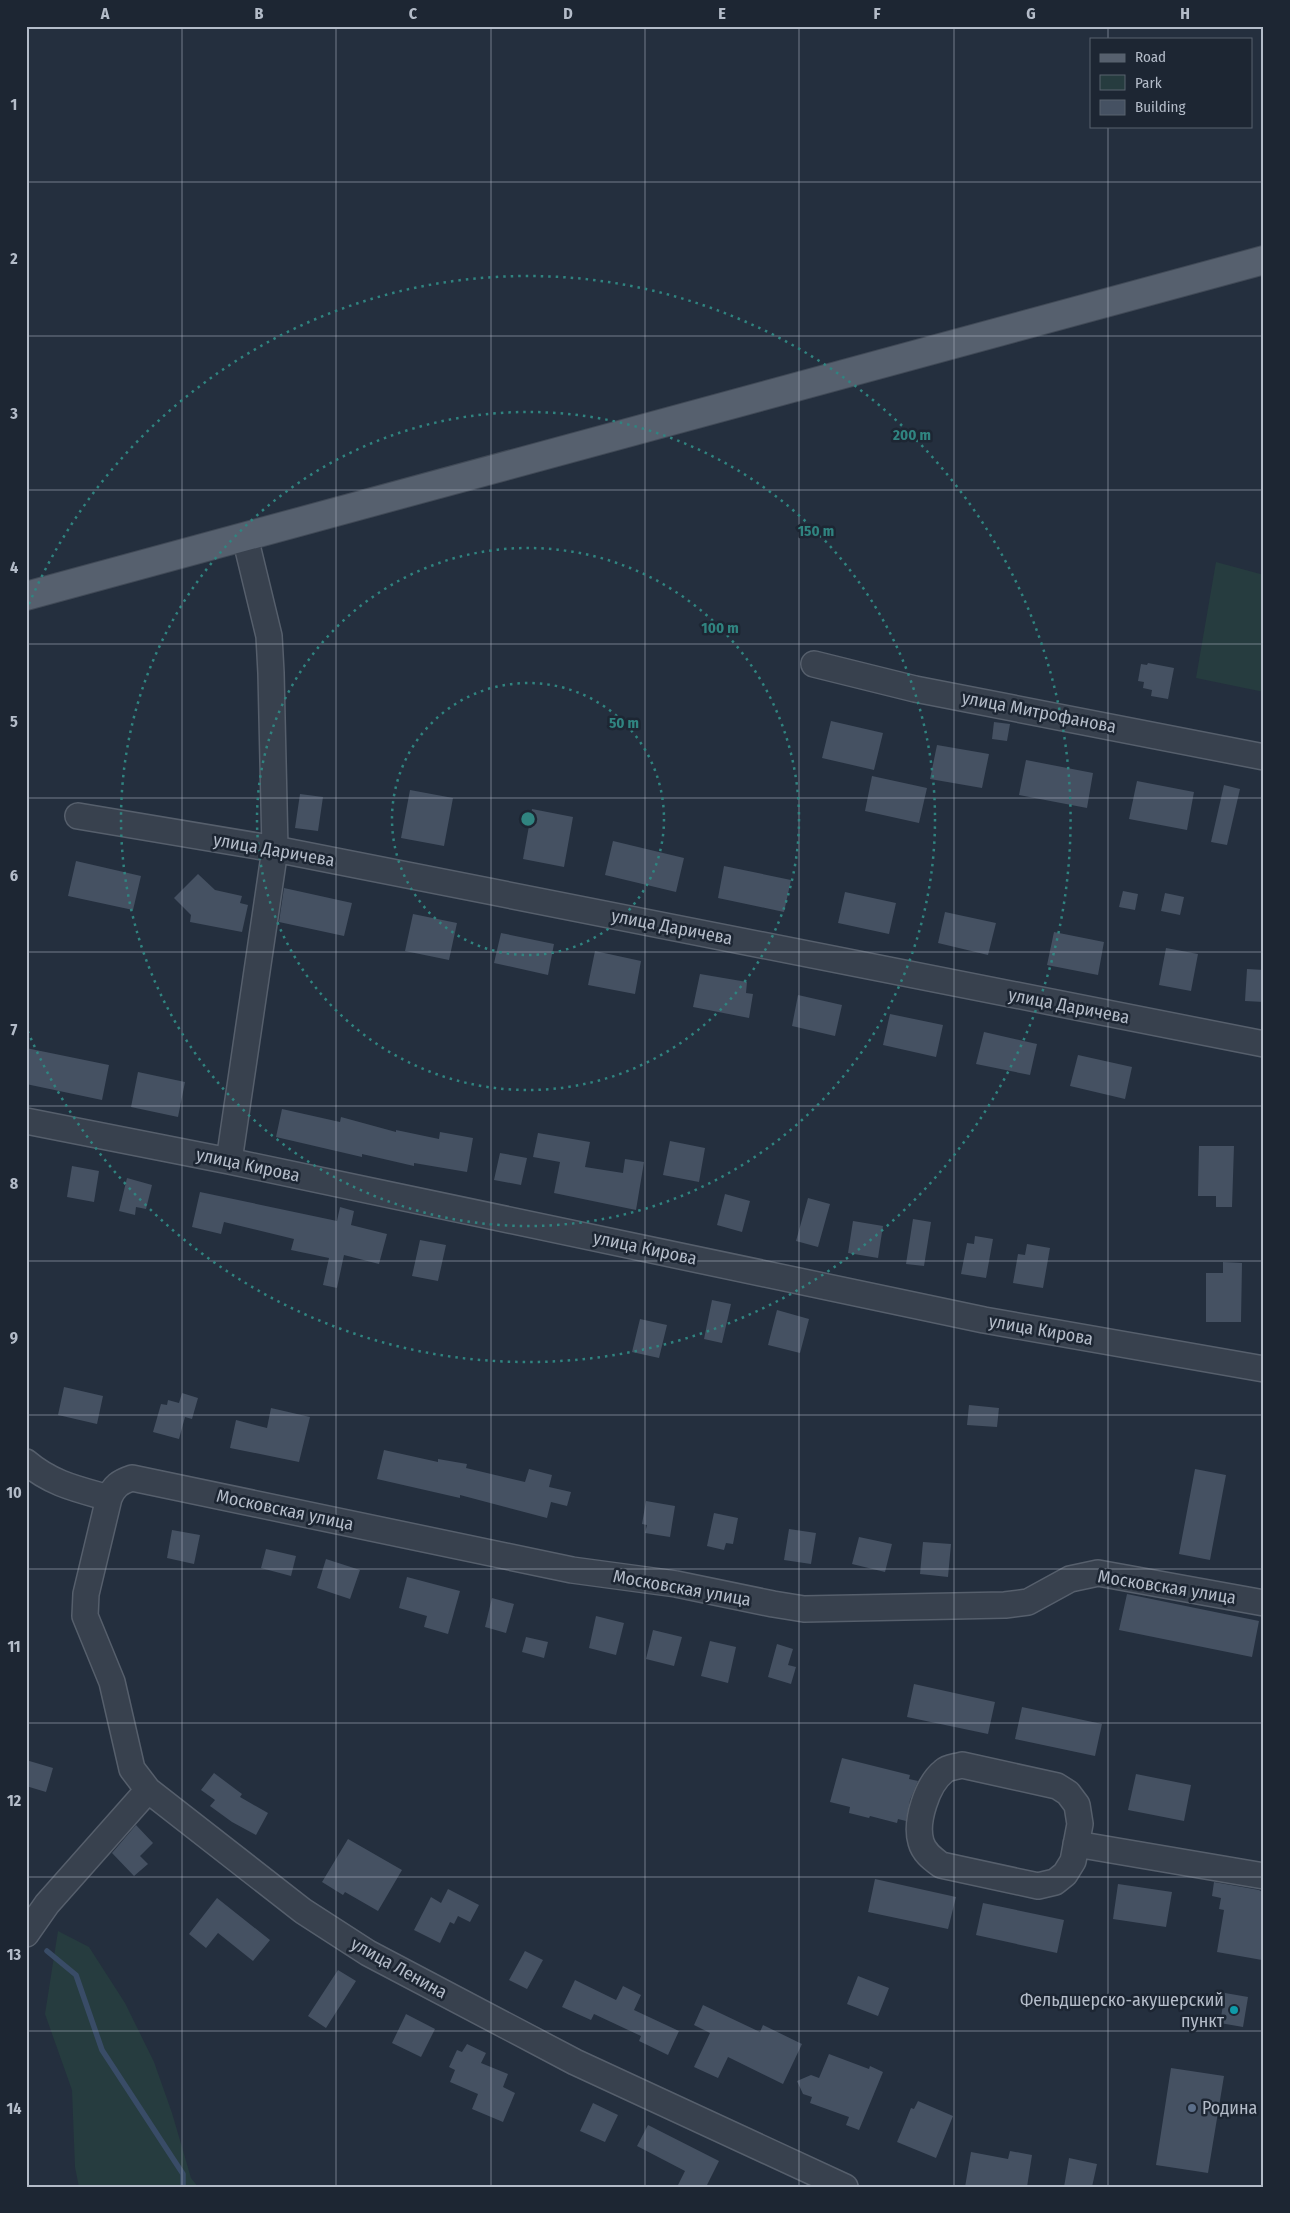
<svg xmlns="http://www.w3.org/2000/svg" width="1290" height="2213" font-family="'Fira Sans Condensed',sans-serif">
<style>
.green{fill:#263c3f}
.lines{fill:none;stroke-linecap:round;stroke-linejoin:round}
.stream{stroke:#394c67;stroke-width:5.5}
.building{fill:#455162}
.minor-casing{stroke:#565f6c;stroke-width:28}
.major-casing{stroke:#414a57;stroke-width:30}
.minor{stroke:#38414e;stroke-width:25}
.major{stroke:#56606e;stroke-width:28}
.grid{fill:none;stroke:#b4bcc9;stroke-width:1;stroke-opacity:0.55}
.ring{fill:none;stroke:#308480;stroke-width:2.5;stroke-dasharray:2.5 5}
.culture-dot{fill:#0f9aa8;stroke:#1d2633;stroke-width:2}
.service-dot{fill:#5c6f8a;stroke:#1d2633;stroke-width:2}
.labels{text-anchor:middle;stroke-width:5;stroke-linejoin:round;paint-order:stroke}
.street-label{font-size:18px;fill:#b4bcc9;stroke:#1d2633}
.poi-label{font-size:18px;fill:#b4bcc9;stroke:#1d2633;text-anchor:end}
.centre{fill:#308480;stroke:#1d2633;stroke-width:2.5}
.ring-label{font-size:15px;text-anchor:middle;font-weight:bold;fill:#308480;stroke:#1d2633;stroke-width:5;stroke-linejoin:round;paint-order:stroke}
.neatline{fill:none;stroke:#b4bcc9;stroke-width:2}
.grid-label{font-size:16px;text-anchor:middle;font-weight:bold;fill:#b4bcc9}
</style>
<rect width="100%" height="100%" fill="#242f3e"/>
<!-- green -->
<path class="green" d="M1216,562L1264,575V692L1196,678Z
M58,1931L89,1947L125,2003L154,2062L172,2113L191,2178L198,2187H79L75,2167L72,2090L45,2014Z"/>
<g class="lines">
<!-- stream -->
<path class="stream" d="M47,1951L76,1975L102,2050L183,2174V2187"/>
</g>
<!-- building -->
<path class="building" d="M1148,663L1174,668L1168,699L1151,696L1152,690L1143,688L1144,682L1138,681L1141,664L1147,665Z
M831,721L883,733L874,770L822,758Z
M994,722L1010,724L1007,741L992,739Z
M937,745L989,754L982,788L930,779Z
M1026,760L1093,773L1087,808L1019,795Z
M872,776L927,788L919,823L865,811Z
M1137,781L1194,792L1187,830L1129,819Z
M1224,785L1240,789L1227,845L1211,842Z
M410,790L453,798L444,846L401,838Z
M300,794L323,797L318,831L295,828Z
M532,809L573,817L564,867L523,859Z
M613,841L684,858L676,892L605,875Z
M76,861L141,876L133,910L68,896Z
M724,866L791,880L784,912L718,898Z
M198,874L215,890L242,896L240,903L248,905L242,932L190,922L191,915L174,898Z
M284,888L352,903L344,936L279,922Z
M1123,891L1138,894L1135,910L1119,907Z
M845,892L896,903L889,934L838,923Z
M1165,893L1184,897L1180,915L1161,911Z
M945,912L996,923L988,955L938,943Z
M413,914L457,923L449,960L405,951Z
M1054,932L1104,942L1098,975L1047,965Z
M501,933L554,944L548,975L494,963Z
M1166,948L1198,954L1191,991L1159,985Z
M595,951L641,961L635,994L588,985Z
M1247,969L1264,970V1002L1245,1001Z
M700,974L747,982L746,993L753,994L749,1018L693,1007Z
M798,995L842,1005L835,1036L792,1026Z
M890,1014L943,1025L936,1057L883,1045Z
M984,1032L1037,1044L1030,1075L976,1064Z
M26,1048L109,1065L102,1100L26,1084Z
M1078,1055L1132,1067L1125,1099L1070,1086Z
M138,1072L185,1082L178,1117L131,1107Z
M282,1109L340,1122L341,1117L396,1132V1130L439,1139L440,1132L473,1138L467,1172L414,1163V1166L362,1154V1157L276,1137Z
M538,1133L590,1142L585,1167L623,1173L625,1159L644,1162L636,1210L554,1193L560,1162L533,1157Z
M670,1141L705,1148L699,1182L663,1175Z
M1199,1146H1234L1232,1207H1216V1196H1198Z
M500,1153L527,1158L521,1185L494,1180Z
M72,1166L99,1171L94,1202L67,1197Z
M127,1178L152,1185L146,1209L136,1207L135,1215L119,1211Z
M200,1192L337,1221L340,1207L354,1211L351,1225L387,1234L379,1264L344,1255L337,1288L323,1285L329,1258L291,1250L294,1239L224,1222L221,1234L192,1227Z
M725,1194L750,1201L742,1232L717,1225Z
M808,1198L830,1204L818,1247L796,1241Z
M913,1219L931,1222L924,1266L906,1264Z
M853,1221L883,1226L878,1258L848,1253Z
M975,1236L993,1239L986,1278L961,1274L967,1243L974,1244Z
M420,1240L446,1245L438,1281L412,1276Z
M1027,1244L1050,1248L1043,1288L1013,1283L1018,1254L1025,1255Z
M1223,1262L1242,1263L1241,1322H1206V1273H1223Z
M712,1300L731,1304L722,1343L704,1339Z
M777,1310L809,1319L800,1353L768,1345Z
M640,1319L667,1325L659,1358L632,1352Z
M64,1387L103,1396L97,1424L58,1415Z
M182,1393L198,1398L192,1419L185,1417L179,1439L153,1432L161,1404L167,1405L168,1400L179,1403Z
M969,1405L999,1408L997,1427L967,1425Z
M271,1408L310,1417L299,1462L230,1448L236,1420L267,1428Z
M384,1450L438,1462V1459L467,1464L466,1468L525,1482L529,1469L552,1475L549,1487L571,1492L567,1506L551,1502L547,1518L460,1495V1498L377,1479Z
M1195,1469L1226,1475L1210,1560L1179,1554Z
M646,1501L675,1506L670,1537L645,1533L647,1525L642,1524Z
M714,1513L738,1518L733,1544L726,1543L724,1550L707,1546Z
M789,1529L816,1533L811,1564L784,1560Z
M172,1530L200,1535L194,1564L167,1558Z
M859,1537L892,1544L885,1572L852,1564Z
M923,1542L951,1544L948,1577L920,1574Z
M266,1549L296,1556L291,1576L261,1568Z
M326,1559L360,1570L350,1599L317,1588Z
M407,1577L460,1591L448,1634L424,1627L427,1616L399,1608Z
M1127,1594L1259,1621L1252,1657L1119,1630Z
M492,1598L514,1604L506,1633L485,1627Z
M596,1616L624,1623L616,1655L589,1648Z
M653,1630L682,1637L674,1666L646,1659Z
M526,1637L548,1642L544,1658L522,1652Z
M710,1641L736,1647L728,1683L701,1676Z
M777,1644L793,1649L788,1665L796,1667L791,1684L768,1677Z
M914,1684L995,1702L988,1734L907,1717Z
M1022,1707L1102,1724L1095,1756L1015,1739Z
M842,1758L910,1775L909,1779L918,1781L910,1800L906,1821L898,1819L897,1823L870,1816L869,1818L849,1813L850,1807L830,1802Z
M26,1760L53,1768L46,1792L26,1786Z
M214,1773L242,1794L240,1797L268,1813L256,1835L232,1822L210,1806L215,1800L201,1790Z
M1136,1774L1191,1785L1184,1821L1128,1810Z
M136,1825L153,1843L140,1856L148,1864L134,1876L112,1853Z
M348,1839L402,1870L378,1911L345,1892L343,1895L322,1882Z
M875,1879L956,1897L948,1929L868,1912Z
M1214,1882L1259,1890L1264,1893L1262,1960L1217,1952L1224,1910L1219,1909L1221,1898L1212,1896Z
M1118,1884L1172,1892L1166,1927L1113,1919Z
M448,1889L479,1905L470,1922L458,1916L454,1924L450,1922L440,1943L414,1930L431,1897L441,1903Z
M217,1898L270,1940L253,1961L218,1933L206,1948L189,1934Z
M983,1903L1064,1920L1057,1953L976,1935Z
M525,1951L543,1960L527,1989L509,1980Z
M338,1970L356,1981L326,2028L308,2016Z
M858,1976L889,1988L878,2016L847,2004Z
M575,1980L616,2000L623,1986L641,1995L634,2010L679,2031L668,2055L639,2041L641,2036L594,2014L591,2020L562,2007Z
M1225,1993L1248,1997L1243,2027L1220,2023Z
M703,2005L760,2032L763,2025L802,2044L783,2084L728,2057L718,2078L694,2067L710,2033L694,2025Z
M406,2014L435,2029L421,2057L392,2043Z
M467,2044L486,2053L481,2063L508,2074L503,2087L515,2093L503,2122L472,2109L478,2094L450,2082L455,2070L449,2067L457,2050L462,2052Z
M829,2054L869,2069L870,2066L883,2072L859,2130L846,2125L849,2117L810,2103L812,2097L803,2094L797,2081L811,2075L819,2078Z
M1171,2068L1224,2076L1208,2173L1156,2165Z
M918,2101L953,2116L936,2158L897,2142L911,2108L914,2109Z
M593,2103L618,2115L605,2142L580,2131Z
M648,2125L719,2161L706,2187H677L685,2171L637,2146Z
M1010,2151L1032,2155L1027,2187H965L971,2152L1008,2159Z
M1069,2158L1097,2164L1092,2187H1064Z"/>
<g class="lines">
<!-- minor casing -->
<g class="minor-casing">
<path id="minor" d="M814,664L915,689L1264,757
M78,816L275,849L1264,1044
M26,1121L229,1161L984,1320L1264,1369
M229,1161L275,849L271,673L269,636L245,537
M26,1462C52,1484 77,1489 109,1498
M962,1765L1057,1786L1068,1793L1077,1805L1080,1824L1073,1861L1065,1874L1055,1882L1038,1886L941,1865C933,1859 924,1853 921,1842C915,1822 927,1784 944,1771C948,1767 956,1767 962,1765Z
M148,1790L132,1769L112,1682L85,1616L86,1594L109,1498C114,1486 120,1482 132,1478L572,1570L676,1584L773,1604L804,1609L1005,1605L1028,1602L1070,1579L1098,1573L1264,1603
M1076,1844L1264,1876
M26,1934L47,1904L148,1790L303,1911L368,1953L575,2062L845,2187"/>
</g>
<!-- major casing -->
<g class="major-casing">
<path id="major" d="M26,596L1264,260"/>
</g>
<!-- minor -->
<use href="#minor" class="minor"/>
<!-- major -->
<use href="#major" class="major"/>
</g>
<!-- grid -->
<path class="grid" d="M182,26V2187M336,26V2187M491,26V2187M645,26V2187M799,26V2187M954,26V2187M1108,26V39M1108,126V2187M26,182H1264M26,336H1264M26,490H1264M26,644H1264M26,798H1264M26,952H1264M26,1106H1264M26,1261H1264M26,1415H1264M26,1569H1264M26,1723H1264M26,1877H1264M26,2031H1264"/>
<!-- distance rings -->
<g class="ring">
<circle cx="528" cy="819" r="136"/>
<circle cx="528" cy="819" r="271"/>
<circle cx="528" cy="819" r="407"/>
<path d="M26 611A543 543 0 1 1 26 1027"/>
</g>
<!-- markers -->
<circle class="culture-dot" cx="1234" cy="2010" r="5"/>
<circle class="service-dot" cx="1192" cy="2108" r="5"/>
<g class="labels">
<!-- street labels -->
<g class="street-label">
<text transform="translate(1039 712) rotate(11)" y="6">улица Митрофанова</text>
<text transform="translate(274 850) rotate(10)" y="6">улица Даричева</text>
<text transform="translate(672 927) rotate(11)" y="6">улица Даричева</text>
<text transform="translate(1069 1006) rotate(11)" y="6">улица Даричева</text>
<text transform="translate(248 1165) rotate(12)" y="6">улица Кирова</text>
<text transform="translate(645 1248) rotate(12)" y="6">улица Кирова</text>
<text transform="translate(1041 1330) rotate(10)" y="6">улица Кирова</text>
<text transform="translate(285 1510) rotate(12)" y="6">Московская улица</text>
<text transform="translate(1167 1587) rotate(9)" y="6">Московская улица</text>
<text transform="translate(682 1588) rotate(10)" y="6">Московская улица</text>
<text transform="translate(399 1968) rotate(29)" y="6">улица Ленина</text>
</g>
<!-- poi labels -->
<g class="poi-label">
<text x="1224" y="2006">Фельдшерско-акушерский<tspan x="1224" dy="21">пункт</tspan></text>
<text x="1202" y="2114" text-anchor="start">Родина</text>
</g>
</g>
<circle cx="528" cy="819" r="8" class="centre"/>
<g class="ring-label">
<text x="912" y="440">200 m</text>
<text x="816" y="536">150 m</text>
<text x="720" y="633">100 m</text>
<text x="624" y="728">50 m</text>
</g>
<!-- border -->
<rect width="1290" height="2213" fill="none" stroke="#1d2633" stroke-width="55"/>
<!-- legend -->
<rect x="1090" y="38" width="162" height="90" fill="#1d2633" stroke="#59626f"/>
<rect x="1100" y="54" width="25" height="8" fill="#56606e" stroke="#59626f"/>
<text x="1135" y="62" font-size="15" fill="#b4bcc9">Road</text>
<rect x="1100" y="75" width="25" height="15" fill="#263c3f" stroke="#59626f"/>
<text x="1135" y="88" font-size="15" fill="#b4bcc9">Park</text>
<rect x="1100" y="100" width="25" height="15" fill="#455162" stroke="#59626f"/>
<text x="1135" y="112" font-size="15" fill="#b4bcc9">Building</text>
<rect x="28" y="28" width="1234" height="2158" class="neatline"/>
<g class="grid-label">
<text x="105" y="19">A</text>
<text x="259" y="19">B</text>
<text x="413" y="19">C</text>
<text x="568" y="19">D</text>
<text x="722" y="19">E</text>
<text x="877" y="19">F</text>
<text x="1031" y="19">G</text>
<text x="1185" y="19">H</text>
<text x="14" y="110">1</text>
<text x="14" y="264">2</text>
<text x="14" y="419">3</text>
<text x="14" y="573">4</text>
<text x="14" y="727">5</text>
<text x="14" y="881">6</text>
<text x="14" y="1035">7</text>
<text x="14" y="1189">8</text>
<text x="14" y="1343">9</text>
<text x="14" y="1498">10</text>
<text x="14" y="1652">11</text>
<text x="14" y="1806">12</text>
<text x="14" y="1960">13</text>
<text x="14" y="2114">14</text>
</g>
</svg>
